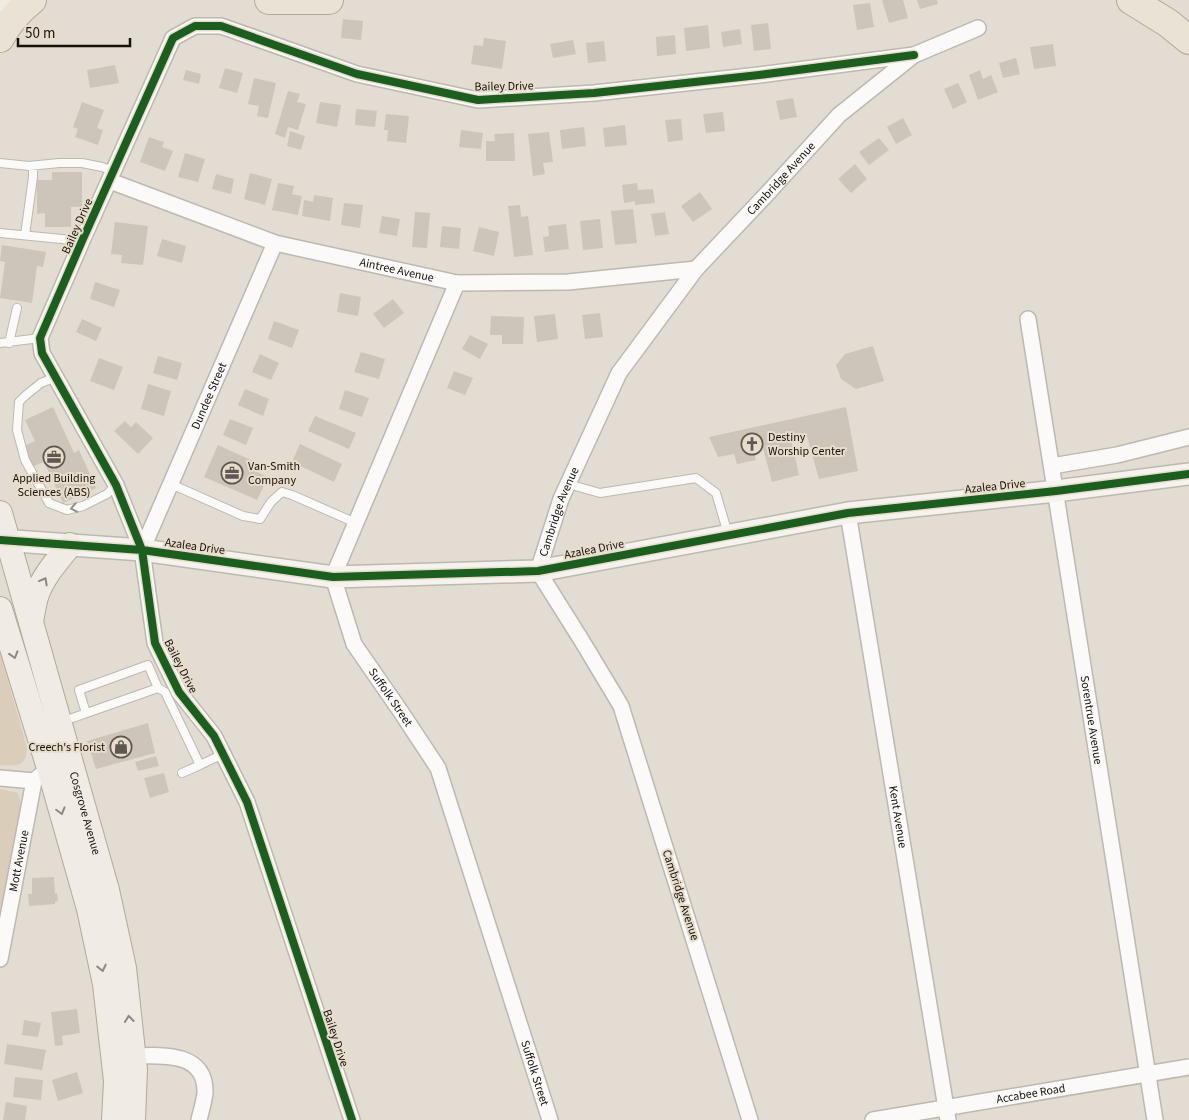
<svg xmlns="http://www.w3.org/2000/svg" width="1189" height="1120" font-family="'Source Sans 3',sans-serif">
<style>
.green{fill:#dacebb}
.building{fill:#cdc5ba}
.lines{fill:none;stroke-linecap:round;stroke-linejoin:round}
.lane-casing{stroke:#bdb8b1;stroke-width:10}
.street-casing{stroke:#bdb8b1;stroke-width:18}
.secondary-casing{stroke:#bdb8b1;stroke-width:24}
.primary-casing{stroke:#b2a898;stroke-width:26}
.highway-casing{stroke:#b2a898;stroke-width:30}
.lane{stroke:#fbfaf8;stroke-width:8}
.street{stroke:#fbfaf8;stroke-width:15}
.secondary{stroke:#f6f3ee;stroke-width:21}
.primary{stroke:#f0ebe4;stroke-width:24}
.highway{stroke:#eae2d5;stroke-width:28}
.cycleway-casing{stroke:#e8ddcc;stroke-width:11}
.cycleway{stroke:#1b5e20;stroke-width:8}
.oneway{stroke:#94918d}
.oneway2{stroke:#8d8982}
.labels{text-anchor:middle;stroke-width:4;stroke-linejoin:round;paint-order:stroke}
.street-label{font-size:12px;fill:#15110b;stroke:#e8ddcc}
.poi-label{font-size:12px;fill:#15110b;stroke:#e8ddcc;text-anchor:start}
</style>
<rect width="100%" height="100%" fill="#e2dcd2"/>
<!-- green -->
<path class="green" d="M0,653L27,748C27,767 16,766 0,765Z
M0,789L18,793L21,804L0,931Z"/>
<!-- building -->
<path class="building" d="M882,0H903L908,18L889,23Z
M917,0H937L938,4L920,9Z
M870,3L874,27L857,30L853,5Z
M343,19L363,21L361,40L341,38Z
M768,23L771,49L754,51L751,25Z
M708,25L710,48L686,51L684,28Z
M740,29L742,44L723,47L721,32Z
M675,35L676,54L657,56L656,37Z
M484,38L506,41L502,69L471,64L474,45L483,46Z
M573,40L576,54L553,58L550,44Z
M604,41L606,61L588,63L586,43Z
M1053,44L1056,66L1034,69L1030,47Z
M1016,58L1020,74L1003,78L999,63Z
M115,65L119,83L90,88L87,70Z
M225,68L243,73L237,93L219,88Z
M186,70L201,74L199,84L183,80Z
M980,70L983,79L991,75L998,92L978,100L969,75Z
M254,78L276,83L268,118L257,116L259,106L248,104Z
M958,83L967,102L953,109L944,89Z
M288,91L300,94L297,102L306,104L298,130L288,127L285,138L275,134Z
M793,98L797,117L780,120L776,101Z
M82,102L104,110L97,128L103,130L98,145L75,137L78,129L73,127Z
M320,102L341,105L337,127L316,123Z
M356,109L377,111L375,127L355,125Z
M723,112L725,131L706,133L703,114Z
M386,114L409,116L406,143L387,141L388,130H384Z
M903,118L912,135L896,144L887,127Z
M681,119L683,140L668,142L665,120Z
M625,125L627,145L605,147L603,128Z
M584,127L586,146L562,149L560,130Z
M461,130L483,133L481,149L459,147Z
M290,131L305,136L301,150L287,146Z
M549,132L553,162L543,163L545,174L533,176L528,134Z
M514,133L515,161H486V141H495L494,134Z
M149,137L164,142L162,147L173,151L165,171L140,162Z
M879,138L889,150L869,165L859,152Z
M185,153L205,159L198,182L178,177Z
M855,164L867,179L851,193L838,179Z
M52,172H82V207H71V227H45V213L37,214V180H52Z
M250,173L272,179L265,205L244,199Z
M216,174L234,179L231,194L212,189Z
M278,183L294,186L292,194L302,196L298,215L272,210Z
M637,183L638,190L653,189L655,203L635,205V201L624,203L622,185Z
M700,192L712,209L693,222L681,206Z
M314,195L333,198L330,221L302,216L304,200L313,202Z
M344,203L363,205L360,228L341,225Z
M520,205L521,217L528,216L533,255L514,257L508,206Z
M633,209L637,243L615,245L611,211Z
M415,212L430,213L427,248L412,247Z
M665,212L669,234L655,236L651,214Z
M382,216L400,219L397,236L379,233Z
M600,219L603,248L583,250L580,221Z
M115,222L148,226L143,265L121,263L122,255L111,254Z
M566,224L569,249L545,252L543,237L549,236L548,226Z
M442,226L461,228L459,249L440,247Z
M479,227L499,232L494,256L473,251Z
M162,239L186,246L182,263L157,256Z
M2,245L46,252L43,267L37,266L32,303L0,298L5,262L0,261Z
M95,282L120,290L114,307L90,299Z
M340,293L361,297L358,316L337,312Z
M393,299L404,313L384,328L373,314Z
M600,313L603,337L585,339L582,315Z
M555,314L558,339L537,342L534,316Z
M491,316L524,317L523,344H502V335H490Z
M82,319L102,328L96,341L76,332Z
M274,321L299,330L292,348L268,339Z
M470,335L488,344L480,359L462,349Z
M873,346L884,381L856,389L841,379L836,365L845,354Z
M361,352L385,359L379,379L354,372Z
M260,354L279,363L271,380L252,372Z
M158,356L182,363L177,380L153,373Z
M99,358L123,367L114,390L90,381Z
M454,371L473,378L465,395L447,388Z
M148,384L171,391L164,416L141,409Z
M245,389L269,399L263,416L238,405Z
M345,390L369,398L362,417L339,409Z
M53,407L74,453L79,450L96,488L63,503L44,462L31,467L22,447L35,441L25,420Z
M846,407L858,471L819,479L807,436L791,439L799,475L772,482L763,448L753,451L756,460L737,464L734,454L718,457L709,437Z
M315,416L356,433L349,449L308,431Z
M230,419L253,428L246,445L223,435Z
M125,421L131,427L136,422L153,438L138,454L114,431Z
M300,444L342,464L334,482L292,462Z
M218,445L253,461L250,469L268,477L257,500L204,477Z
M148,723L155,753L96,769L87,741Z
M156,756L159,766L138,771L135,762Z
M164,773L169,792L150,798L144,778Z
M54,877L55,894L57,893L58,901L55,902V904L29,906L28,894H32V878Z
M77,1009L80,1033L62,1036L63,1045L55,1046L51,1012Z
M24,1020L41,1023L38,1037L22,1035Z
M7,1044L46,1050L42,1070L4,1064Z
M77,1072L83,1093L58,1101L52,1080Z
M15,1077L43,1080L41,1100L13,1097Z
M6,1102L27,1106L25,1120H3Z"/>
<g class="lines">
<!-- lane casing -->
<g class="lane-casing">
<path id="lane" d="M0,163L29,166L59,163H82L102,167L114,171
M0,233L82,241
M25,235L33,177V166
M0,343L40,338
M9,343L17,308
M56,377L41,383L26,395L19,402L17,430L25,460L49,503L67,510L83,506L107,494L116,485
M171,484L243,516L260,519L271,502L282,492L292,495L356,523
M568,484L600,493L696,478L716,493L728,534
M158,688L165,692L200,765L182,773
M61,722L158,688L148,665L79,690L86,713
M200,765L223,754"/>
</g>
<!-- street casing -->
<g class="street-casing">
<g id="street">
<path id="s1" d="M110,181L275,243L457,283L568,282L696,269"/>
<path id="s2" d="M457,283L333,577L354,644L401,712L438,768L550,1120"/>
<path id="s3" d="M1028,319L1155,1120"/>
<path d="M1052,466L1117,455L1189,437"/>
<path id="s4" d="M848,513L948,1120"/>
<path id="s5" d="M142,550L275,243"/>
<path d="M0,778L34,781"/>
<path id="s6" d="M0,959L34,781L49,768"/>
<path d="M133,1056C163,1055 206,1052 205,1093C204,1102 201,1111 199,1120"/>
<path d="M352,1120L247,802L214,736L179,692L155,643L142,550L116,485L42,353L40,338L82,241L173,38L195,26H221L357,74L478,100L594,93L759,75L914,55"/>
<path id="s7" d="M750,1120L621,706L582,641L538,571L561,499L619,373L696,269L765,196L839,115L914,55L978,28"/>
<path id="s8" d="M873,1120L1189,1067"/>
</g>
</g>
<!-- secondary casing -->
<g class="secondary-casing">
<path id="secondary" d="M0,540L142,550L333,577L538,571L848,513L1056,491L1189,474"/>
</g>
<!-- primary casing -->
<g class="primary-casing">
<g id="primary">
<path d="M0,11L3,0"/>
<path id="s9" d="M0,513L107,890L124,968L135,1070L133,1120"/>
<path d="M0,609L49,768L89,909L105,984L116,1081L114,1120"/>
<path d="M31,621C33,612 34,602 37,594C44,575 58,560 70,545"/>
</g>
</g>
<!-- highway casing -->
<g class="highway-casing">
<path id="highway" d="M269,0H329
M1131,0L1168,23L1189,40
M0,38C8,23 18,11 32,0"/>
</g>
<!-- lane -->
<use href="#lane" class="lane"/>
<!-- street -->
<use href="#street" class="street"/>
<!-- secondary -->
<use href="#secondary" class="secondary"/>
<!-- primary -->
<use href="#primary" class="primary"/>
<!-- highway -->
<use href="#highway" class="highway"/>
<!-- cycleway casing -->
<g class="cycleway-casing">
<path id="cycleway" d="M0,540L142,550L333,577L538,571L848,513L1056,491L1189,474
M352,1120L247,802L214,736L179,692L155,643L142,550L116,485L42,353L40,338L82,241L173,38L195,26H221L357,74L478,100L594,93L759,75L914,55"/>
</g>
<!-- cycleway -->
<use href="#cycleway" class="cycleway"/>
</g>
<!-- one-way arrows -->
<defs><path id="oneway-chevron" d="M-2-3.5L2.5 0L-2 3.5" fill="none" stroke-width="1.6" stroke-linecap="round" stroke-linejoin="round" transform="scale(1.25)"/></defs>
<use class="oneway" href="#oneway-chevron" transform="translate(74 508) rotate(169)"/>
<g class="oneway2">
<use href="#oneway-chevron" transform="translate(44 581) rotate(-61)"/>
<use href="#oneway-chevron" transform="translate(14 655) rotate(73)"/>
<use href="#oneway-chevron" transform="translate(61 811) rotate(74)"/>
<use href="#oneway-chevron" transform="translate(102 968) rotate(78)"/>
<use href="#oneway-chevron" transform="translate(129 1019) rotate(-96)"/>
</g>
<!-- icons -->
<defs>
<g id="church-ring" transform="scale(1.125)"><circle r="9.5" fill="#e8ddcc" stroke="#5d5851" stroke-width="1.5"/><path d="M-1.2-6h2.4v3.5h3.3v2.4h-3.3V6h-2.4V-.1h-3.3v-2.4h3.3Z" fill="#5d5851"/></g>
<g id="office-ring" transform="scale(1.125)"><circle r="9.5" fill="#e8ddcc" stroke="#5d5851" stroke-width="1.5"/><path d="M-6-3h4V-5.5h4V-3h4V5H-6ZM-1-4.5V-3h2v-1.5ZM-6 0V1H6V0Z" fill="#5d5851"/></g>
<g id="shop-ring" transform="scale(1.125)"><circle r="9.5" fill="#e8ddcc" stroke="#5d5851" stroke-width="1.5"/><path d="M-5-2.5h2.3a2.7 3.5 0 0 1 5.4 0H5L5.5 6h-11ZM-1.5-2.5h3a1.5 2.3 0 0 0-3 0Z" fill="#5d5851"/></g>
</defs>
<g fill-rule="evenodd">
<use href="#church-ring" x="752" y="444"/>
<use href="#office-ring" x="54" y="457"/>
<use href="#office-ring" x="232" y="473"/>
<use href="#shop-ring" x="121" y="747"/>
</g>
<g class="labels">
<!-- street labels -->
<g class="street-label">
<text transform="translate(504 86) rotate(-1)" y="4">Bailey Drive</text>
<text dy="4" stroke="none"><textPath href="#s7" startOffset="1060">Cambridge Avenue</textPath></text>
<text transform="translate(77 226) rotate(-66)" y="4">Bailey Drive</text>
<text dy="4" stroke="none"><textPath href="#s1" startOffset="301">Aintree Avenue</textPath></text>
<text dy="4" stroke="none"><textPath href="#s5" startOffset="168">Dundee Street</textPath></text>
<text transform="translate(995 486) rotate(-6)" y="4">Azalea Drive</text>
<text dy="4" stroke="none"><textPath href="#s7" startOffset="655">Cambridge Avenue</textPath></text>
<text transform="translate(195 546) rotate(8)" y="4">Azalea Drive</text>
<text transform="translate(594 549) rotate(-11)" y="4">Azalea Drive</text>
<text transform="translate(181 666) rotate(63)" y="4">Bailey Drive</text>
<text dy="4" stroke="none"><textPath href="#s2" startOffset="454">Suffolk Street</textPath></text>
<text dy="4" stroke="none"><textPath href="#s3" startOffset="406">Sorentrue Avenue</textPath></text>
<text dy="4" stroke="none"><textPath href="#s9" startOffset="312">Cosgrove Avenue</textPath></text>
<text dy="4" stroke="none"><textPath href="#s4" startOffset="308">Kent Avenue</textPath></text>
<text dy="4" stroke="none"><textPath href="#s6" startOffset="100">Mott Avenue</textPath></text>
<text transform="translate(681 895) rotate(72)" y="4">Cambridge Avenue</text>
<text transform="translate(336 1038) rotate(72)" y="4">Bailey Drive</text>
<text dy="4" stroke="none"><textPath href="#s2" startOffset="859">Suffolk Street</textPath></text>
<text dy="4" stroke="none"><textPath href="#s8" startOffset="160">Accabee Road</textPath></text>
</g>
<!-- poi labels -->
<g class="poi-label">
<text x="768" y="441">Destiny<tspan x="768" dy="14">Worship Center</tspan></text>
<text x="248" y="470">Van-Smith<tspan x="248" dy="14">Company</tspan></text>
<text x="54" y="482" text-anchor="middle">Applied Building<tspan x="54" dy="14">Sciences (ABS)</tspan></text>
<text x="105" y="751" text-anchor="end">Creech's Florist</text>
</g>
</g>
<!-- scale -->
<path d="M18 38v8h112v-8" fill="none" stroke="#15110b" stroke-width="2.5"/>
<text x="25" y="38" font-size="15" fill="#15110b" stroke="#e8ddcc" stroke-width="4" paint-order="stroke">50 m</text>
</svg>
